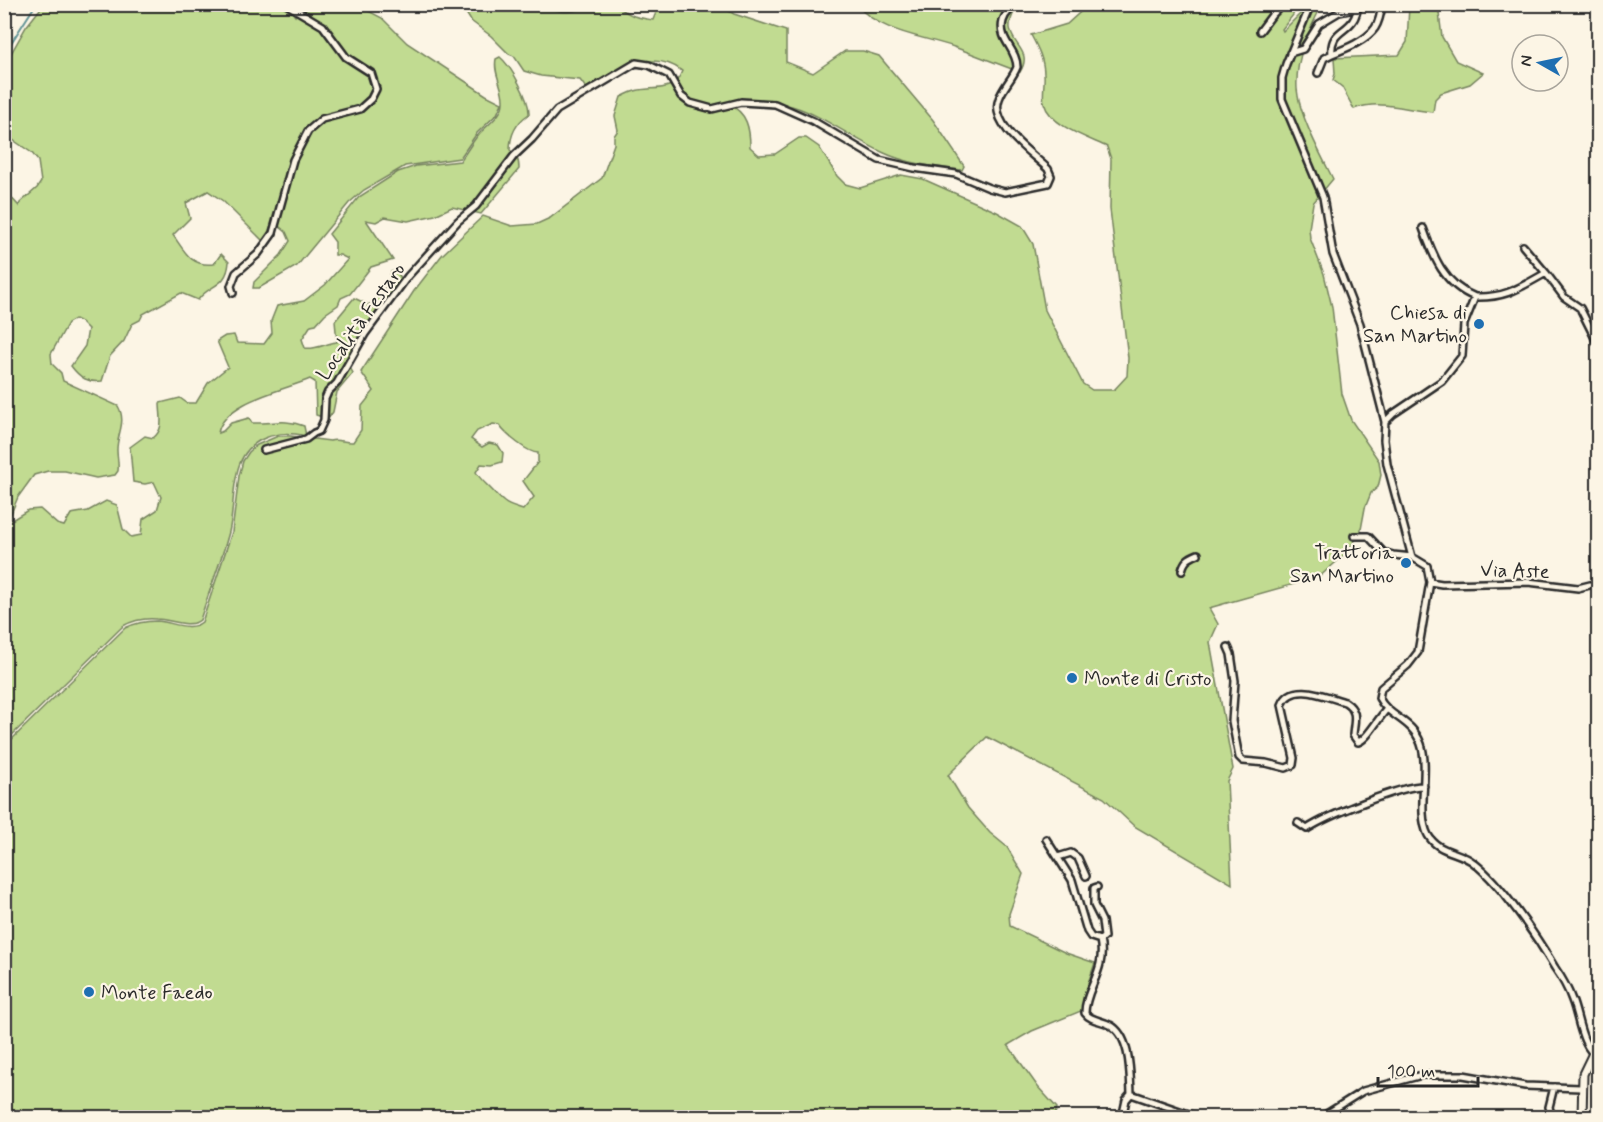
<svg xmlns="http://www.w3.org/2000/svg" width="1603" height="1122" font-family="Mynerve,sans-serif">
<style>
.green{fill:#c1db91;stroke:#76835e;stroke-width:1.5;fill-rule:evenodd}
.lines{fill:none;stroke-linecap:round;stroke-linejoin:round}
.stream{stroke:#629396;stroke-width:2}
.minor-casing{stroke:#2b2b2b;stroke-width:10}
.tertiary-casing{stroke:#2b2b2b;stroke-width:11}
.minor{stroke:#fcf5e5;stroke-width:5}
.tertiary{stroke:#fcf5e5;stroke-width:7}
.poi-dot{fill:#1f6fb2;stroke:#fcf5e5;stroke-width:2}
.labels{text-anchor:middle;stroke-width:4.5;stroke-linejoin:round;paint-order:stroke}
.poi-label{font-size:20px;fill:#2b2b2b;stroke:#fcf5e5;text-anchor:end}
.street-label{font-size:20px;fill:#2b2b2b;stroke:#fcf5e5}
</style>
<rect width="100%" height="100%" fill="#fcf5e5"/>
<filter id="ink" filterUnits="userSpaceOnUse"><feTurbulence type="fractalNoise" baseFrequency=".0167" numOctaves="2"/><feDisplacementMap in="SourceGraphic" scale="12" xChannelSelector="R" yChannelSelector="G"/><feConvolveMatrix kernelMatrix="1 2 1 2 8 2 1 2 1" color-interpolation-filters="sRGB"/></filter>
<g filter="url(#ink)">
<!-- green -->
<path class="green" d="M44,4H286L295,16L300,5L359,6L382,18L407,43L486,95L502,103L497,114L477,133L460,158L405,166L364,190L349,203L297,266L259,288H253L254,282L281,255L290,241L286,232L275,223L270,227L265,243L223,201L208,191L186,203L190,218L173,235C185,252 191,267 214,264L221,254L229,262C227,288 209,284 198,300L181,293L143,314L140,320L132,324L124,341L110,356L102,381C88,383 80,378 71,366L85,346L88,329L81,322L75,319L68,323L51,354L52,364L61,373L63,381L118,406C127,422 117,433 117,450C117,457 119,464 118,471L115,475L96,478L65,471H48L34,475L18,497L7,523L28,510L40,509L57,524L64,526L71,514L88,511L106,501L117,505L123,529L131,537L141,535L143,519L157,510L161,497L154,482L145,484L133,482L130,447L145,436L153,438C165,429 160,416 160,403L180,398L187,403H196L208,383L228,367L217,341L225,336L234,335L237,343L264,344L272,333L271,321L277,306L304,301L325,285L348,259L340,255H335V242L329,234L359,197L398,172L416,166L460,161C467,152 472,142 479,134C488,124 504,115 503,100C503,86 493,73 496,59L500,57C511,66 530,100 529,114C517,122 510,135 510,150C517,156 519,160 519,169L481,214L452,207L435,215L408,221L385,217L376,222L366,220L393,260L371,267L350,294L341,298L338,305L325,314L316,324L311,325L302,339L305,348C316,350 326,343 337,342L335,321L354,298L369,305C380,295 388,287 391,272L396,270L404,283L374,322L349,366L353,373L337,392L333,412L328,419L316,415L315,382L310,379C285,390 224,401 218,433L223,431L231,423L249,418L252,423C272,424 284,418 304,426L306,436C291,433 280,432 265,438C227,453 237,499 229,532C221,562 209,591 200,620C189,629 170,619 156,619C144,618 134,620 123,626L5,742V191L19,206L20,203L37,188L41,182L38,161L32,153L13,140L5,142L4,66L26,27Z
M461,5H546C573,21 583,2 609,5C618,5 626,13 634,16C640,18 647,19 653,20L659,5H719L734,14L786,31V62L813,73L845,51H863L879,56L933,120L964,166L962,170C935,167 907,164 882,152C826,125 796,90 729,105C747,112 750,129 750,147L759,155L775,154L799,138H806L819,147L837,176L845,184L860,188L901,175L923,179L997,212L1022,226L1033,244L1045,310L1083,384L1092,390H1114L1127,376L1128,358L1110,209L1111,159L1107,147C1088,138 1050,126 1044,103C1042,94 1045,83 1044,74C1044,60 1038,48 1031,35L1067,24L1088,5H1295L1293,15L1282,29L1283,31L1309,5H1322C1309,30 1295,59 1297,89C1299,115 1321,155 1333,179L1313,203L1309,229L1310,238L1324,274L1332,307L1342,394L1351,420L1379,461L1381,475L1378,487L1371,493L1365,508L1360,535L1343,556L1319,577L1209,608L1218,624L1210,642L1233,769L1227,781L1232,884L1134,826L1104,798L987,737L948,775L968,808L990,833L1007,847L1023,874L1009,914L1010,926L1066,953L1095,963L1088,983L1090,996L1081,1011L1032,1031L1008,1045L1038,1087L1057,1108L1054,1117L5,1118V746L125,628C135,623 145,621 157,621C172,622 190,632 202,622L232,532L239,476L243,461L249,452L257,445L278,436H290L330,441C337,438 345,443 353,442L361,430L362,406L374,391L361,372L414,291L442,255L483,216L512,226L537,224L550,218L602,178L614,144V136L618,130L615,116L621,97C626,95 630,92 635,91C653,86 674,94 682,71C651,47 615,72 586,88L580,80L541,76L524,71L514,56L509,54L491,36L471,21ZM493,424L499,425C506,435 528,453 538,453V462L523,481L534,497L523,510C502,504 504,502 490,488C484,482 480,479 476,472L481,464L492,465L502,462L503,453L498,445L489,443L482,447L471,439L477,431Z
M857,5H1016C1015,13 1009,19 1010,28C1012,46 1033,51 1020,72C998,64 976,55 954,47C922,36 879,32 857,5Z
M1406,5H1438L1442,37L1456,61L1483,73L1470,84L1441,93L1435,99L1433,112C1405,110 1381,99 1354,109L1342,87L1333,80L1335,74L1334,58L1399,55L1407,42L1409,6Z"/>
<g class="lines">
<!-- stream -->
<path class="stream" d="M4,54L36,4"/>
<!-- minor casing -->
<g class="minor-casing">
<path id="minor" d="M1274,4L1272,15L1283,4
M1311,4L1286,64L1282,78V99L1323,197L1333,254L1360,324L1385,422L1384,440L1387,464L1412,557L1427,566L1430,582L1418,652L1408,665L1381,688L1379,698C1389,718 1412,719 1421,744C1430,770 1416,812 1428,835C1438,853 1460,851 1474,863C1502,885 1537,937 1555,968C1562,978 1568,989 1572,1000C1579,1017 1581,1048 1598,1057
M1358,4C1356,35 1329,26 1332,54C1345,49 1366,41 1375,28C1379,22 1381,12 1382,4
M1260,31L1272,15
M1290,53L1303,49L1319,24L1339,12L1358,8L1362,4
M1318,73L1324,58L1332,54
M1423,228C1433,256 1444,285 1475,297
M1523,246L1546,273
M233,293L231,286L236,273L258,254L273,233L293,160L308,131L322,119L360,109L371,99L376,89L371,73L346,57L323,26L286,4
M1385,422L1393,414L1442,381L1462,356L1464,324L1475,297C1506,298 1519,288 1546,273L1564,297L1580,308L1598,344
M264,450L306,439L314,433L319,431L324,420L325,399L328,392L337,383L365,334L408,276L458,221L476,206L514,156L532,139L557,110L636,63L649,65L669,75L681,96L690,103L712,109L741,102L775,104L813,121L879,160L914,168L956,174L989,188L1005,192L1048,183L1051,176L1048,169C1033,154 989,125 999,99C1003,87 1013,78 1017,67C1017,49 998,40 1003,21C1006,12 1011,8 1020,4
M1354,536H1368L1383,552L1393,555L1412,557
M1182,571C1184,561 1188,558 1198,554
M1430,582L1442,584L1528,582L1578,588L1598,583
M1228,647L1231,654L1235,681L1232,721L1239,757L1243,761L1266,763L1286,768L1293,765L1294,758L1282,705C1291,680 1327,697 1345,702C1359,711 1354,721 1353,735L1358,742C1367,740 1378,718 1387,709
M1298,823L1307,829C1327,816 1402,785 1424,786
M1046,839L1072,880L1087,931L1091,937L1100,940
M1058,857L1071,853L1078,858L1086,876
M1097,887L1094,888V905L1102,921L1104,937L1100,940C1107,970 1085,989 1085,1013C1091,1021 1101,1020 1110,1025C1131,1036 1130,1074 1131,1094
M1131,1094L1200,1118
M1122,1118L1126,1100L1131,1094
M1320,1118L1363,1091L1422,1075H1463L1525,1086L1581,1088
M1552,1118L1549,1107L1554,1087"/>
</g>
<!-- tertiary casing -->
<g class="tertiary-casing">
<path id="tertiary" d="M1582,1118L1583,1074L1598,1043"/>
</g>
<!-- minor -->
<use href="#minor" class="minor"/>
<!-- tertiary -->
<use href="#tertiary" class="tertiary"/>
</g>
</g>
<!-- markers -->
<g class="poi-dot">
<circle cx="1479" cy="324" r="6"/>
<circle cx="1406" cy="563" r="6"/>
<circle cx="1072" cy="678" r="6"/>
<circle cx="89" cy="992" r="6"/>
</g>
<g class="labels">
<!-- poi labels -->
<g class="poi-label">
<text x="1467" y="319">Chiesa di<tspan x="1467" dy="23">San Martino</tspan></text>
<text x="1394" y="559">Trattoria<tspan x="1394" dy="23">San Martino</tspan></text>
<text x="1084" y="685" text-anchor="start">Monte di Cristo</text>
<text x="101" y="999" text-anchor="start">Monte Faedo</text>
</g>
<!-- street labels -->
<g class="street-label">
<text transform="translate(360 321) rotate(-55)" y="7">Località Festaro</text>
<text transform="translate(1515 570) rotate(2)" y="7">Via Aste</text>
</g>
</g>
<!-- margin -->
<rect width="1603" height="1122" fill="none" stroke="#fcf5e5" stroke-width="24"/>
<rect x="12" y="12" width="1579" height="1098" fill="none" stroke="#2b2b2b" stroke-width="2" filter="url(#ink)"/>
<!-- north arrow -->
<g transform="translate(1540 63) rotate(279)"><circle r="28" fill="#fcf5e5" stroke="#a8a49b" stroke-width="1.5"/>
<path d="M0-4.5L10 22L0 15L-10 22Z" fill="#1f6fb2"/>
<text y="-9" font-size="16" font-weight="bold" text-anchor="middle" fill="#2b2b2b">N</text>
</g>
<!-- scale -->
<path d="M1378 1077v9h100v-9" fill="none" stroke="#2b2b2b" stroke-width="3"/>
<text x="1387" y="1077" font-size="18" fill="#2b2b2b" stroke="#fcf5e5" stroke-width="4.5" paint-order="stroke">100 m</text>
</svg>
